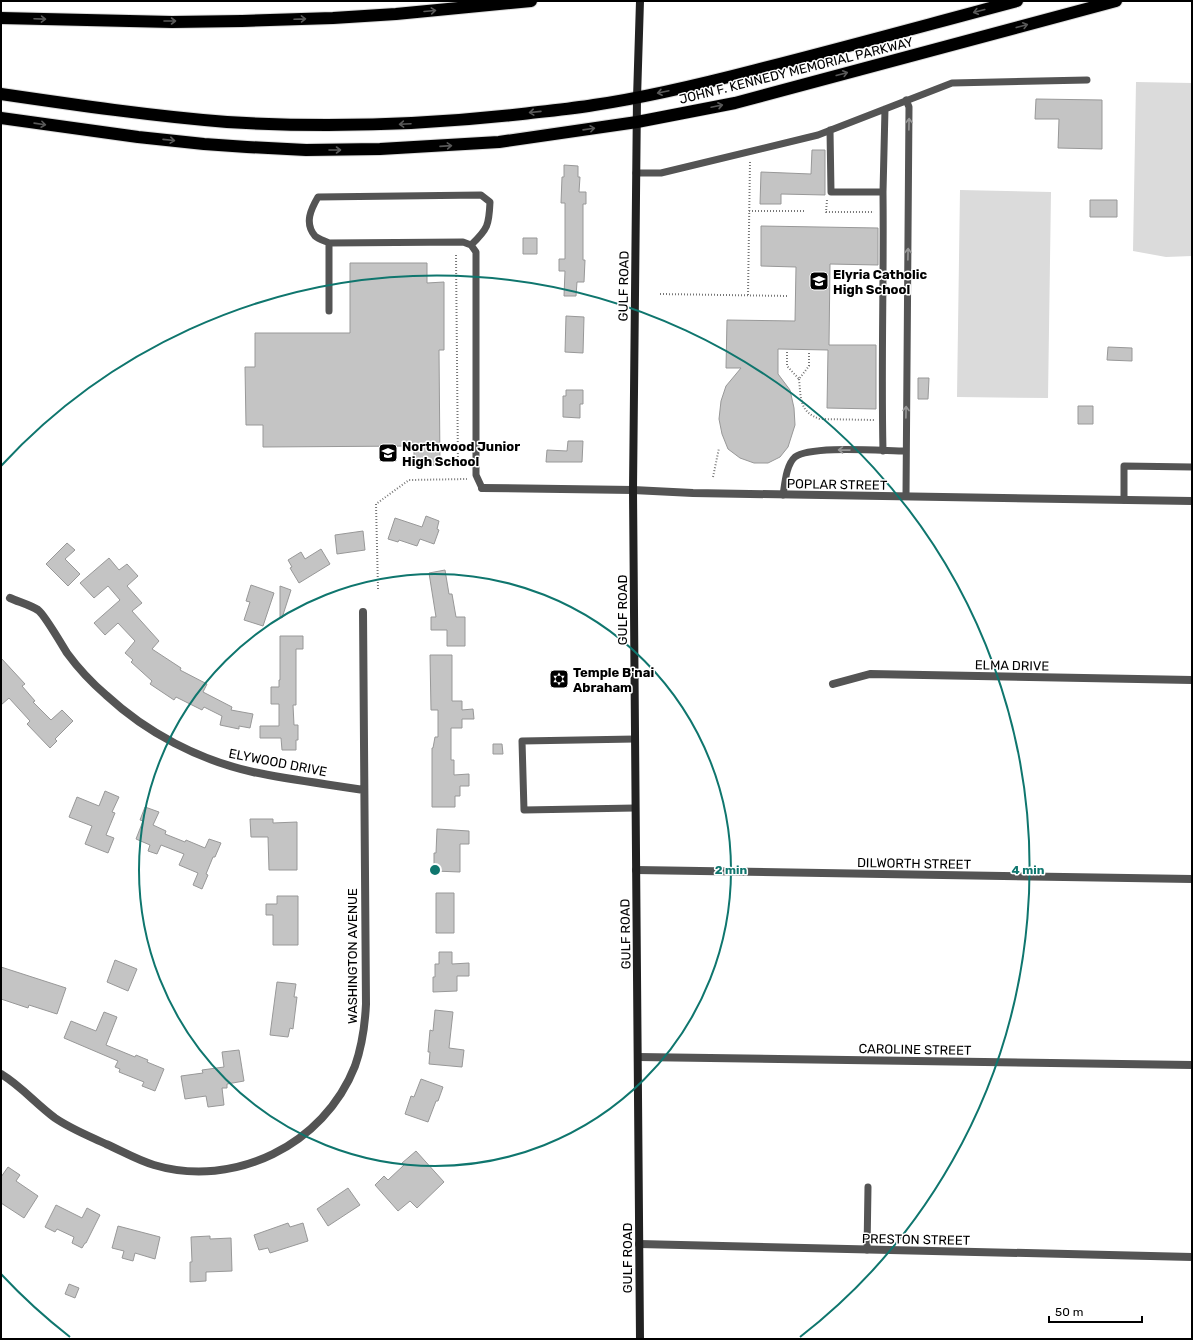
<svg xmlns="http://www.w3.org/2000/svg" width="1193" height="1340" font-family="Rubik,sans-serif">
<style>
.park{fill:#dbdbdb}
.building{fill:#c4c4c4;stroke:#989898}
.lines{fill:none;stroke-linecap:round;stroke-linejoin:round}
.highway-casing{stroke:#dbdbdb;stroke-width:14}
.path{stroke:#767676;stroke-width:2;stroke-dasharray:1 2;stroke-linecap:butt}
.lane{stroke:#545454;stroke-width:7}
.street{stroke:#545454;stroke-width:8}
.secondary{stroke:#212121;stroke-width:8}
.highway{stroke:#000;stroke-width:12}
.oneway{stroke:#595959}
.oneway2{stroke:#989898}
.ring{fill:none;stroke:#0f766e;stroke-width:2}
.labels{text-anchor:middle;stroke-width:3;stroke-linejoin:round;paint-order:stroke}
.street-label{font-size:13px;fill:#000;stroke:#fff}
.poi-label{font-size:13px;font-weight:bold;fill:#000;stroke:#fff;text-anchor:start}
.centre{fill:#0f766e;stroke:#fff;stroke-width:2}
.ring-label{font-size:12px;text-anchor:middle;font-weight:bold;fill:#0f766e;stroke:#fff;stroke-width:3;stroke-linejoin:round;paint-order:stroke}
</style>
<rect width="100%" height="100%" fill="#fff"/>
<!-- park -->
<path class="park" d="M1136,82L1192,83V256L1166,257L1133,251Z
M960,190L1051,192L1048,398L957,397Z"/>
<!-- building -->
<path class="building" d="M1036,99L1102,100V149L1058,148L1059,119H1035Z
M812,150H825V195L781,194V204H760L761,172L811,174Z
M564,165L578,166V177H580L579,192H586V204H583V260H585L584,282H577L576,296H564L565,271H559V259H565V203H561L562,177H564Z
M1090,200H1117V217H1090Z
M761,226L878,228V265L830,264L829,345H876V409L827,408L828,350L778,349V374L790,390L794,408L795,425L788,447L780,457L768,463H754L740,458L728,449L722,434L719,419L721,401L726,386L741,368H726L727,320L795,321L796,267L761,266Z
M523,238H537V254H523Z
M350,263H427V283L444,282V350H439L440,465H414V446L263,447V425H246L245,367H255V333H350Z
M566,316L584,317L583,353L565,352Z
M1108,347L1132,348V361L1107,360Z
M918,378H929L928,399H918Z
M566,390H583V404H580V418L563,417V396H566Z
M1078,406H1093V424H1078Z
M568,441H583L582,462H546L547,450L567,451Z
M426,516L439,521L437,529L439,530L434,544L420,539L417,546L399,540L398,542L388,539L395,518L422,527Z
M363,531L365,550L337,554L335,535Z
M67,543L75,550L65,559L80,574L68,586L46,564Z
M321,549L330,564L299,583L290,568L292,567L288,560L301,552L305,559Z
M109,558L119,570L127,564L138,576L127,586L142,603L132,611L159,641L152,649L181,668L180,670L207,684L203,692L232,707L231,710L253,714L250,728L239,726V729L220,725L222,716L204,707L202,710L176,697L174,700L150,684L152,681L131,662L133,660L125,653L135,641L118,623L105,635L94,623L120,600L108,586L94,598L80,583Z
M445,570L449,594H452L456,617H465V646H447V630H431V617H436L429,573Z
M251,585L274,593L263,626L244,620L250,602L246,601Z
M280,586L291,590L282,618L280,617Z
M280,636H303V649H296V705H293L294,725H298V740H296V750H282L281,738H260V726H279V704H271V687H279V680H280Z
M430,655H452V701H462V710L473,709L474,719H462V728H451V760H454V775L469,774V786H460V796H455V807H432V748H433L435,737H438V710H431Z
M1,658L25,684L22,686L35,701L33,702L51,720L62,710L73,721L55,739L57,741L50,748L27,724L30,721L9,698L1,705Z
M493,744H502L503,754H493Z
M105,791L119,797L112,812L115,813L106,835L114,838L108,853L85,844L92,826L69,817L77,797L99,806Z
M145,807L159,812L153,825L166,831L165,834L185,842L186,840L205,848L209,839L221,843L215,857H213L206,874L208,875L202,889L193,885L198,873L179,865L184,854L161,845L157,854L148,851L150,845L136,839L143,821L140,820Z
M250,819H273V823L297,822V870H269L268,837H251Z
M437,829L469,831V844H460V872L434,871V853H436Z
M436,893H454V933H436Z
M277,896H298V945H273V915H266V904H277Z
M439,952H452V964L469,963V976H457V991L433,992V977H435V964H439Z
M115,960L137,969L128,991L107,982Z
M1,967L66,988L57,1014L29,1005L28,1008L1,999Z
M277,982L296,984L294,997H297L293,1029L290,1028L288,1037L270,1035Z
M435,1010L453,1012L449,1048L464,1050L462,1067L429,1064L430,1052H428L430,1030L433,1031Z
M104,1012L117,1017L106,1045L135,1057L136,1055L148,1060L147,1062L164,1069L155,1091L142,1086L144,1082L119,1072L120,1069L115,1067L118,1061L64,1038L71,1021L96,1031Z
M239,1050L244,1081L227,1084V1088H222L224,1105L208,1107L206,1096L185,1099L181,1076L203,1073L202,1070L224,1067L222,1052Z
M421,1079L443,1087L438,1101H436L428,1122L405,1114L411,1096L414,1097Z
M416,1151L444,1182L417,1208L410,1201L398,1211L375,1185L384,1176L388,1180L404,1165L402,1163Z
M8,1167L20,1175L16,1181L38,1196L24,1218L1,1203V1177Z
M348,1188L360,1205L328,1226L317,1209Z
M56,1205L82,1218L87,1208L100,1215L86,1243H85L82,1248L72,1243L74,1237L57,1229L55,1232L45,1227Z
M288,1223L290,1227L303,1223L308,1241L270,1253L268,1248L259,1250L254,1235Z
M118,1226L160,1237L155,1259L135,1253L133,1261L122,1258L124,1251L112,1248Z
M210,1236V1239L231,1238L232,1271L206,1272V1281L190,1282V1262H192L191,1237Z
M69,1284L79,1288L75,1298L65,1294Z"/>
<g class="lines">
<!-- highway casing -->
<g class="highway-casing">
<path id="highway" d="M1,18L172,22L242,21L333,18L396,14L531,1
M1,94C76,105 152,116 227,122C326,128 424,125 522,114C546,111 570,109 594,105C649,97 702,84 756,70C843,48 930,24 1017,1
M1,118L138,137L204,144L247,147L306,150L380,149L499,142L637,122L735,103L1116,1"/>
</g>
<!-- path -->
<path class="path" d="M827,200L826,212H874
M749,211H806
M456,255L458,468
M660,294L789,296
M748,295L750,161
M787,352V366L799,379L809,366V352
M799,379C801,398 799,412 820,419L874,420
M713,477L719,448
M378,589L376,504L409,480L467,479"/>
<!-- lane -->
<path class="lane" d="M830,130L831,192H883L885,109
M636,173H661L818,135L952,83L1087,80
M883,192C884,279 881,365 883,451
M329,243C325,241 318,239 315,236C304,223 311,209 318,197L481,195L490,202C489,225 488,229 471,245
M329,311V243L463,242L471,245L476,252V475L482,488
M783,495C785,483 786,465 795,457C810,445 884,451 906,451
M906,496L909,107L906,100
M1124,500V466L1192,467
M635,739L522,741L524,810L635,808
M867,1250L868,1187"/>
<!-- street -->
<path class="street" d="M482,488L633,490L693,493L1192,501
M10,598C19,602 30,605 38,610C44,614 62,645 67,653C78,668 92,683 106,695C147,733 199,760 253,772C290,780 327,784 364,790
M833,684L870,674L1192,680
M636,870L1192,879
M638,1057L1192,1065
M1,1074C21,1086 36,1104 55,1118C71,1129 89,1136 106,1144C122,1151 137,1160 154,1165C234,1189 324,1145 355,1066C362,1046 365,1025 366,1004L363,612
M639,1244L1192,1257"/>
<!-- secondary -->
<path class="secondary" d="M640,1L637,98L633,490L640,1339"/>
<!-- highway -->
<use href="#highway" class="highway"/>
</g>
<!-- one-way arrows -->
<defs><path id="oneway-shaft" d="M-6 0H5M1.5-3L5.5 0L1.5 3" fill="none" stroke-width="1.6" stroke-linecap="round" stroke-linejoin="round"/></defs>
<g class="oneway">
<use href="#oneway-shaft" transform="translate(430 11) rotate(-5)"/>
<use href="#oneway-shaft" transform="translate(979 11) rotate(165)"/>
<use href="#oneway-shaft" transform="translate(40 19) rotate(2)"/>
<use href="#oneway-shaft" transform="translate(300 19) rotate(-2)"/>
<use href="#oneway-shaft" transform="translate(170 21)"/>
<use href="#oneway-shaft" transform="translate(1022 26) rotate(-15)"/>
<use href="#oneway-shaft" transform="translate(842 74) rotate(-15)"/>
<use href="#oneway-shaft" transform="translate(663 92) rotate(168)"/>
<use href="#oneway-shaft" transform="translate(717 106) rotate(-12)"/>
<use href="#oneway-shaft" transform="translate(535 112) rotate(174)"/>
<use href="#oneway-shaft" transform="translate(40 124) rotate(8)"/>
<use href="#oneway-shaft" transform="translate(405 124) rotate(177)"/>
<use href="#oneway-shaft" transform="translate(589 129) rotate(-8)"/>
<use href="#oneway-shaft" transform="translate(169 140) rotate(6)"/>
<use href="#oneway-shaft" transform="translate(446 146) rotate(-4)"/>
<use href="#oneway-shaft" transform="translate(335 150)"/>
</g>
<g class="oneway2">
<use href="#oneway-shaft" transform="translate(909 124) rotate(-89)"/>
<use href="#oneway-shaft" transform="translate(908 254) rotate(-89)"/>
<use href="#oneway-shaft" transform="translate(906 412) rotate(-89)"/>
<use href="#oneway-shaft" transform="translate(844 450) rotate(-179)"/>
</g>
<!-- distance rings -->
<g class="ring">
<circle cx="435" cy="870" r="296"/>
<path d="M70 1337A593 593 0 0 1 1 1274M1 466A593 593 0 1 1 800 1337"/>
</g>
<!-- icons -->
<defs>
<g id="school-square" transform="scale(1)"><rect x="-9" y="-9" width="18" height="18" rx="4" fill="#000" stroke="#fff"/><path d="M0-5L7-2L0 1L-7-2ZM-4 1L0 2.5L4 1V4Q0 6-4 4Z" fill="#fff"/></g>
<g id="synagogue-square" transform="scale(1)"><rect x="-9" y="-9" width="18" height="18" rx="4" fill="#000" stroke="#fff"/><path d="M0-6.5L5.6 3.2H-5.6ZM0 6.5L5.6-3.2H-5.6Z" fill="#fff"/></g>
</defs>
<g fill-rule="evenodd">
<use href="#school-square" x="819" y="281"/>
<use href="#school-square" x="388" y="453"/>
<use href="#synagogue-square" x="559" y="679"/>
</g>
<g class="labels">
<!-- street labels -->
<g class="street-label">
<text transform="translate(796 70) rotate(-14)" y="5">JOHN F. KENNEDY MEMORIAL PARKWAY</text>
<text transform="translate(623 286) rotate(-89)" y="5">GULF ROAD</text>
<text transform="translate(837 484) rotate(1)" y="5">POPLAR STREET</text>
<text transform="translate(622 610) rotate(-90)" y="5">GULF ROAD</text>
<text transform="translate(1012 665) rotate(1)" y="5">ELMA DRIVE</text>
<text transform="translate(278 762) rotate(11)" y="5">ELYWOOD DRIVE</text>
<text transform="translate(914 863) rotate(1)" y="5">DILWORTH STREET</text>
<text transform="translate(625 934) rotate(-91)" y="5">GULF ROAD</text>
<text transform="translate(352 956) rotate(-90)" y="5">WASHINGTON AVENUE</text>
<text transform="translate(915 1049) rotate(1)" y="5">CAROLINE STREET</text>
<text transform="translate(916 1239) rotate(1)" y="5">PRESTON STREET</text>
<text transform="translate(627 1258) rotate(-90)" y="5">GULF ROAD</text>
</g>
<!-- poi labels -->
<g class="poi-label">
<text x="833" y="279">Elyria Catholic<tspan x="833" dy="15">High School</tspan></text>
<text x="402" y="451">Northwood Junior<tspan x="402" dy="15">High School</tspan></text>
<text x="573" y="677">Temple B'nai<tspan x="573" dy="15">Abraham</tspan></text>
</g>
</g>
<circle cx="435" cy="870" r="6" class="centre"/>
<g class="ring-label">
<text x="731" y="874">2 min</text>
<text x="1028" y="874">4 min</text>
</g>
<!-- border -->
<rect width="1193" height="1340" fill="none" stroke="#000000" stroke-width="4"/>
<!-- scale -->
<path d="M1049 1316v6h93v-6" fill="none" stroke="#000000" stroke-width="2"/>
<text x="1055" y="1316" font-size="12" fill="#000000" stroke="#ffffff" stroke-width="3" paint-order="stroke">50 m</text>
</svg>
